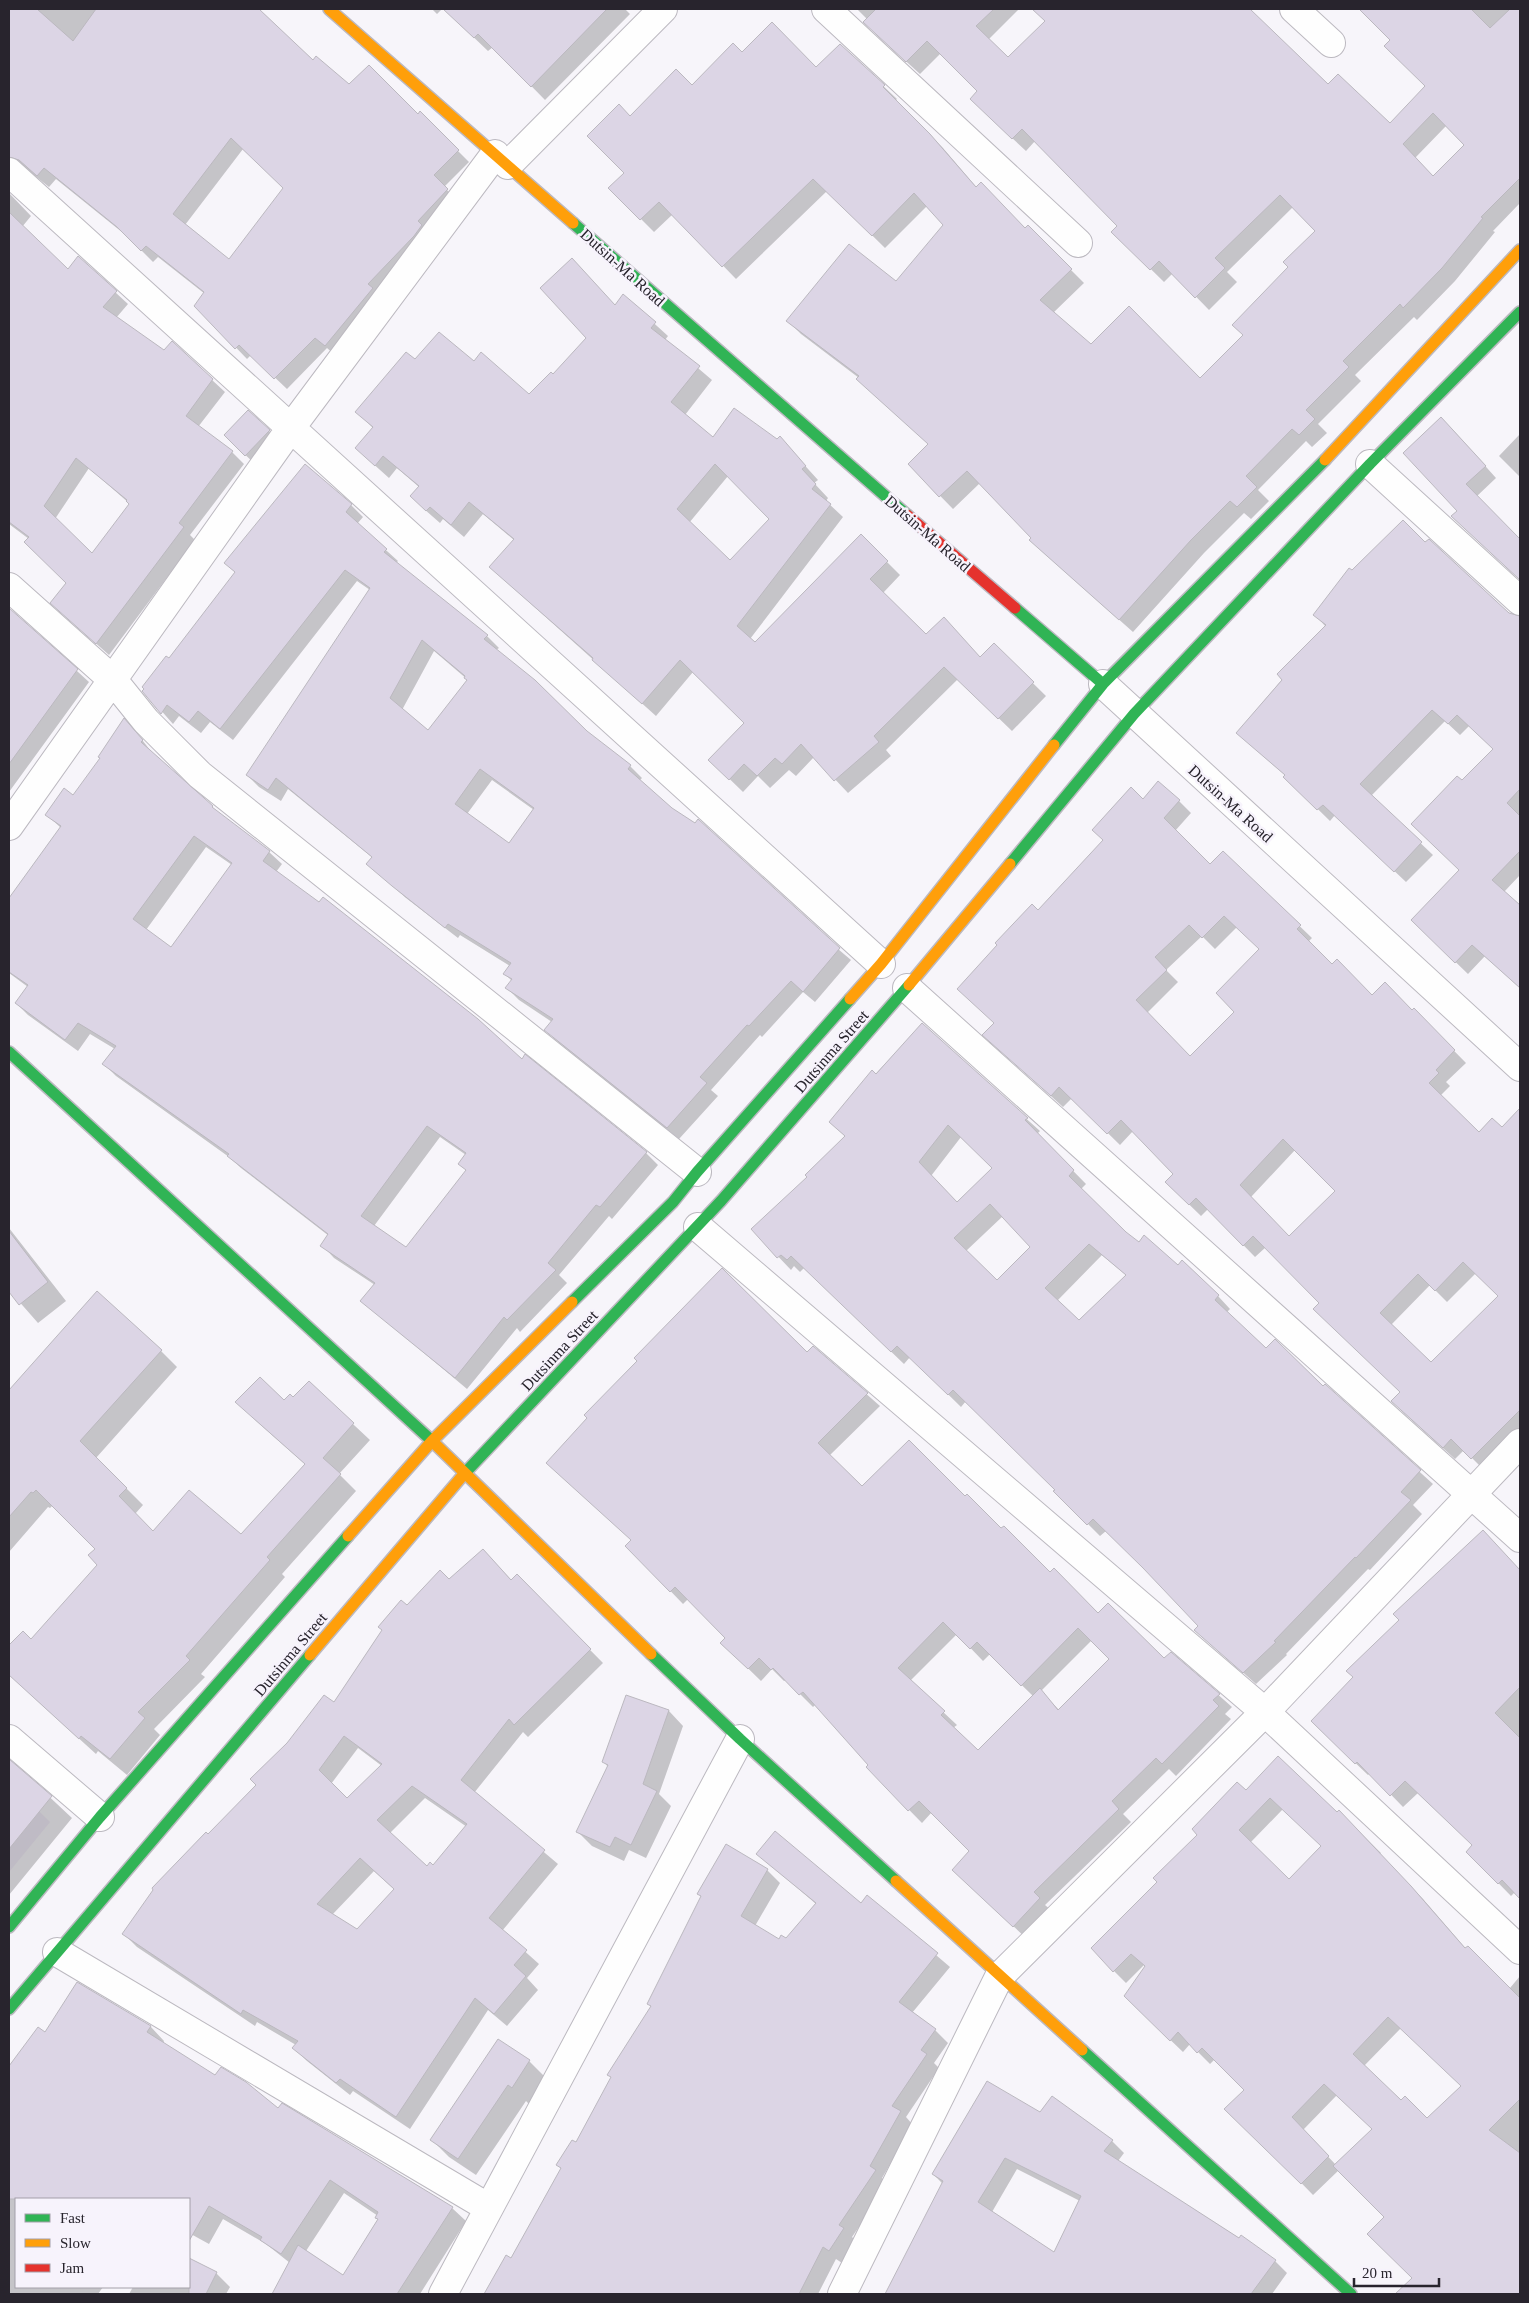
<svg xmlns="http://www.w3.org/2000/svg" width="1529" height="2303" font-family="'Times New Roman',serif">
<style>
.built{fill:#efeaf7}
.shadow{fill:#0003;fill-rule:evenodd}
.building{fill:#dcd5e5;stroke:#bbb8bf;fill-rule:evenodd}
.lines{fill:none;stroke-linecap:round;stroke-linejoin:round}
.street-casing{stroke:#bcb9c0;stroke-width:30}
.fast-casing{stroke:#bcb9c0;stroke-width:14}
.slow-casing{stroke:#bcb9c0;stroke-width:14}
.jam-casing{stroke:#bcb9c0;stroke-width:14}
.street{stroke:#fefefe;stroke-width:28}
.fast{stroke:#30b455;stroke-width:11}
.slow{stroke:#ff9f0a;stroke-width:11}
.jam{stroke:#e5322d;stroke-width:11}
.labels{text-anchor:middle;stroke-width:5;stroke-linejoin:round;paint-order:stroke}
.street-label{font-size:16px;fill:#28242d;stroke:#f7f3fc}
</style>
<rect width="100%" height="100%" fill="#f7f5fa"/>
<!-- built -->
<path class="built" d="M9,1782L50,1822L9,1872Z"/>
<!-- shadow -->
<path class="shadow" d="M11,9H260L259,10L313,62L349,86L418,116L420,113L469,162L444,187L459,202L337,357L327,348L287,389L251,355L247,359L196,306L205,294L158,257L153,262L128,237L56,179L49,187L25,168H16L9,173V11ZM243,149L284,188L229,261L185,225Z
M432,9H442L437,14Z
M444,9H625L630,14L545,100L493,47L488,51Z
M857,9H1019L988,40L1008,59L1047,21L1045,19L1054,9H1249L1328,86L1390,125L1426,86L1392,40L1360,9H1520V203L1493,231L1495,232L1455,281L1417,320L1414,317L1355,375L1361,381L1318,424L1327,433L1312,447L1306,441L1258,490L1269,501L1251,519L1244,513L1204,553L1133,632L1044,553L1031,540L1033,538L980,483L953,509L909,464L929,444L859,378L801,334L788,321L896,283L944,225L927,206L885,248L827,191L736,279L673,214L654,232L610,188L625,173L630,118L692,87L742,54L816,69L840,45L897,99L895,101L943,148L977,188L1025,229L1028,227L1084,283L1053,313L1091,346L1200,380L1245,336L1316,231L1293,207L1227,272L1237,282L1209,310L1173,273L1164,282L1113,232L1119,226L1035,141L1026,151L984,112L979,91L940,54L920,74L877,35L867,19ZM1447,125L1466,145L1434,177L1415,158Z
M9,193L31,216L22,227L28,233L9,252Z
M40,244L68,271L78,258L128,304L116,318L165,352L172,343L225,392L198,427L232,452L244,464L190,535L195,540L109,655L64,615L68,583L29,539L9,524V280ZM89,468L130,504L92,555L55,519Z
M624,296L668,336L665,340L712,380L685,415L713,439L777,440L780,438L818,480L814,483L828,498L826,501L843,517L750,639L755,644L861,536L900,575L883,593L926,636L981,658L994,645L1046,696L1012,731L958,679L886,750L891,756L848,793L814,757L796,776L789,770L770,788L758,776L743,792L710,760L746,723L693,672L656,716L490,567L514,540L483,514L464,537L443,519L440,523L424,509L419,487L397,468L389,478L370,461L374,429L357,412L415,361L474,363L529,396L553,376ZM728,476L770,519L730,562L689,523Z
M1453,430L1496,478L1476,497L1520,541V580L1452,516L1458,511Z
M269,431L280,442L257,466L237,447Z
M1520,434V477L1499,456Z
M351,505L363,517L357,524L398,561L396,563L487,636L499,648L496,650L586,732L630,766L642,778L639,781L851,960L815,1002L803,992L762,1037L760,1035L711,1090L718,1096L679,1139L557,1041L546,1030L552,1022L519,1000L507,988L512,981L505,974L510,966L460,935L458,938L406,898L368,864L373,858L288,789L281,801L259,787L247,775L370,590L357,581L233,740L210,722L201,733L179,716L173,724L144,691L236,573L226,563ZM434,651L468,680L428,732L402,710ZM492,780L534,810L510,845L467,814Z
M1425,544L1509,614L1520,617V875L1504,892L1520,907V988L1485,956L1468,974L1412,920L1461,871L1462,782L1494,749L1469,726L1460,735L1445,721L1371,796L1433,855L1406,882L1335,815L1330,821L1285,777L1286,776L1237,733L1326,627L1315,615L1353,572Z
M9,609L89,682L9,792Z
M136,732L153,754L224,818L269,852L282,864L276,872L646,1153L658,1165L612,1219L609,1216L559,1275L567,1283L520,1332L517,1328L467,1389L362,1301L375,1285L334,1258L322,1245L329,1236L241,1168L229,1157L116,1076L104,1064L115,1049L90,1034L78,1051L28,1015L16,1003L28,987L9,973V901L61,828L47,815L74,797ZM206,847L232,865L171,948L146,930ZM440,1137L466,1155L467,1171L407,1249L374,1226Z
M1143,800L1179,801L1191,813L1175,831L1210,866L1223,852L1312,938L1308,942L1332,966L1372,996L1412,1012L1414,1010L1466,1063L1446,1082L1450,1086L1440,1096L1479,1133L1502,1129L1512,1118L1520,1126V1434L1484,1470L1464,1450L1455,1459L1404,1413L1401,1392L1321,1303L1266,1247L1255,1257L1208,1209L1201,1216L1166,1182L1174,1174L1133,1131L1120,1145L1072,1098L1063,1107L996,1046L995,1023L1038,911ZM1237,927L1260,949L1236,1012L1190,1057L1147,1013L1178,982L1166,970L1202,936L1215,949ZM1295,1150L1337,1191L1289,1237L1251,1197ZM1476,1273L1499,1296L1431,1364L1391,1325L1430,1285L1447,1302Z
M922,1025L1040,1131L1037,1134L1086,1184L1081,1189L1125,1233L1218,1296L1230,1309L1226,1313L1266,1350L1323,1388L1325,1386L1433,1484L1413,1505L1422,1514L1370,1570L1368,1569L1286,1654L1287,1655L1256,1684L1195,1630L1200,1626L1150,1573L1106,1531L1100,1536L1055,1491L1056,1490L966,1401L961,1407L910,1357L904,1364L804,1268L800,1272L794,1266L791,1270L752,1229L808,1177L846,1137L830,1122ZM961,1137L994,1168L957,1203L931,1176ZM1003,1216L1032,1247L997,1282L966,1251ZM1102,1255L1127,1276L1079,1322L1057,1301Z
M9,1228L66,1301L38,1323L9,1290Z
M813,1347L880,1406L829,1456L862,1488L965,1498L1098,1614L1164,1660L1171,1653L1232,1707L1225,1714L1231,1719L1176,1776L1169,1769L1123,1814L1131,1822L1045,1905L1052,1911L1027,1939L966,1882L971,1851L932,1812L922,1823L867,1767L870,1765L816,1704L813,1707L786,1680L784,1681L772,1669L761,1681L722,1643L727,1638L688,1599L683,1604L627,1546ZM957,1634L983,1661L990,1654L1033,1696L978,1752L953,1728L957,1725L910,1681ZM1092,1640L1110,1659L1059,1710L1041,1691Z
M161,1351L177,1367L96,1458L143,1505L135,1514L153,1533L241,1536L306,1465L253,1418L293,1399L309,1383L370,1440L339,1474L356,1491L282,1574L285,1577L201,1674L205,1677L154,1729L160,1735L127,1775L98,1751L96,1754L30,1694L9,1671V1647L23,1633L31,1640L99,1565L97,1549L53,1505L50,1508L48,1507L9,1552V1387L11,1389Z
M1495,1544L1520,1571V1897L1515,1892L1511,1896L1468,1852L1474,1846L1418,1793L1403,1807L1370,1773L1368,1775L1325,1734Z
M483,1550L512,1581L517,1576L603,1663L528,1737L523,1732L474,1793L558,1864L502,1931L539,1964L527,1978L538,1990L507,2026L488,2010L410,2129L353,2091L350,2095L307,2061L294,2048L296,2045L257,2022L255,2026L137,1947L124,1934L208,1836L335,1704L407,1607L449,1580ZM358,1748L382,1766L347,1799L331,1784ZM425,1798L467,1827L433,1867L427,1868L390,1833ZM374,1871L395,1890L357,1930L332,1915Z
M627,1696L669,1711L683,1726L659,1794L671,1806L646,1858L629,1850L624,1861L592,1846L578,1832L608,1767L604,1762Z
M9,1759L72,1818L9,1895Z
M1246,1792L1337,1814L1339,1812L1381,1853L1379,1855L1423,1899L1466,1949L1510,1988L1520,1976V2294H1432L1380,2246L1385,2217L1339,2170L1313,2195L1276,2157L1246,2090L1215,2059L1210,2064L1190,2044L1183,2052L1137,2008L1146,1967L1144,1965L1126,1983L1114,1971ZM1283,1809L1323,1846L1289,1881L1250,1843ZM1401,2028L1462,2086L1427,2119L1401,2102L1364,2066ZM1337,2095L1373,2129L1336,2165L1303,2130Z
M758,1854L862,1904L868,1897L950,1967L912,2013L935,2030L948,2043L934,2063L939,2068L906,2117L913,2125L882,2178L888,2184L852,2237L856,2241L842,2263L836,2259L818,2294H707L700,2291L698,2294H485L506,2257L511,2260L562,2169L557,2165L576,2144L652,2007L649,2004L702,1897L699,1894L767,1870L780,1883L755,1926L779,1940H786L816,1904Z
M77,1984L151,2027L164,2041L163,2044L215,2077L452,2208L466,2221L420,2294H273L290,2263L266,2244L223,2219L209,2244L189,2233V2199H16V2287H103L98,2294H9V2069L38,2029L45,2034ZM344,2193L378,2216L379,2220L344,2276L306,2251Z
M529,2061L546,2078L529,2104L526,2101L476,2175L449,2157L432,2140Z
M1040,2114L1112,2141L1124,2153L1118,2161L1275,2261L1287,2273L1272,2294H886L943,2184L933,2174ZM1017,2169L1080,2201L1055,2254L992,2212Z
M189,2260L216,2273L230,2287L226,2294H129L133,2287H189Z"/>
<!-- building -->
<path class="building" d="M9,9H37L73,41L96,9H259L313,60L316,56L349,84L369,65L418,114L420,111L459,150L434,175L448,189L418,221L422,225L414,236L368,284L373,288L325,346L315,338L274,379L239,345L235,349L194,306L204,292L146,246L141,251L117,227L44,168L37,176L19,160L9,157ZM231,138L283,188L229,259L173,214Z
M443,9H607L531,87L478,34L474,38Z
M876,9H994L976,26L1008,57L1045,21L1032,9H1250L1328,84L1338,74L1390,123L1425,86L1384,46L1390,40L1359,9H1471L1490,28L1510,9H1520V178L1481,217L1483,218L1442,268L1403,308L1400,304L1343,361L1349,367L1306,410L1315,419L1299,435L1292,429L1246,476L1257,487L1237,507L1230,501L1191,540L1119,620L1029,540L1031,538L967,471L939,497L908,464L928,444L856,379L859,376L786,321L849,244L896,281L943,225L914,193L872,236L813,179L722,267L659,202L640,220L608,188L624,173L587,136L619,104L630,116L676,69L692,85L733,43L742,52L772,22L816,67L840,44L885,85L883,87L930,134L976,187L981,182L1025,228L1028,225L1072,269L1040,300L1091,344L1129,306L1200,378L1243,335L1232,325L1288,267L1283,262L1315,231L1280,195L1215,258L1225,268L1195,298L1159,261L1150,270L1111,232L1117,226L1022,129L1012,139L970,99L977,91L927,41L906,62L863,22ZM1433,113L1464,145L1433,176L1403,144Z
M9,212L68,269L78,256L117,291L103,307L164,350L172,341L213,379L186,416L233,451L179,523L184,527L96,644L50,603L66,583L24,542L29,537L9,522ZM76,458L127,500L126,501L129,504L92,553L44,506Z
M572,258L615,305L623,294L656,322L651,328L700,366L671,402L713,437L734,408L777,439L780,436L806,466L802,469L816,484L812,489L831,504L737,626L755,642L861,534L888,561L870,579L926,634L944,617L980,657L994,643L1034,682L998,719L944,667L874,736L879,742L834,781L801,744L782,764L775,758L757,776L744,764L729,780L708,760L744,723L680,660L642,704L592,660L593,658L489,567L514,539L469,502L451,525L430,507L426,511L410,496L419,486L383,456L375,466L355,448L373,427L355,412L406,352L415,359L439,332L474,361L481,352L529,394L551,372L553,374L586,338L540,288ZM715,464L769,519L730,560L677,509Z
M248,410L270,430L245,456L224,435Z
M1441,417L1486,466L1466,484L1520,539V580L1451,516L1457,511L1403,453Z
M305,464L352,504L346,512L387,549L384,552L488,635L484,639L535,680L587,731L631,765L628,769L672,808L695,823L698,819L840,948L803,992L791,981L749,1026L747,1025L700,1077L707,1083L667,1128L544,1030L553,1019L505,988L512,979L503,974L511,963L448,924L445,928L392,886L366,864L372,857L276,778L268,790L246,775L370,588L345,570L220,729L198,711L189,722L167,705L161,714L142,691L144,689L142,687L166,656L169,658L235,572L224,563ZM422,640L465,676L464,678L467,680L428,730L390,698ZM480,769L534,808L509,843L455,804Z
M1403,520L1425,542L1429,539L1509,613L1520,616V789L1507,803L1520,816V851L1492,880L1520,905V988L1472,945L1455,963L1411,920L1459,870L1411,824L1457,776L1462,780L1493,749L1457,715L1448,724L1432,710L1360,784L1422,842L1394,872L1323,805L1317,810L1283,777L1285,775L1236,733L1282,680L1277,674L1326,625L1313,615L1349,568L1352,570Z
M9,608L78,669L9,764Z
M124,718L143,740L141,742L213,806L212,807L270,851L263,861L319,902L323,897L478,1019L522,1059L525,1054L647,1152L600,1207L596,1205L548,1263L556,1270L507,1320L504,1317L455,1378L360,1301L375,1283L320,1246L328,1234L227,1156L229,1154L102,1064L116,1046L78,1023L65,1040L15,1003L28,985L9,972V898L61,826L45,815L64,788L73,795L100,758L98,757ZM194,836L232,863L171,947L133,919ZM427,1126L466,1153L458,1164L466,1170L406,1247L361,1216Z
M1158,781L1180,800L1164,818L1210,864L1223,851L1301,925L1297,929L1332,964L1337,959L1372,995L1385,982L1412,1010L1414,1008L1455,1050L1436,1070L1439,1073L1429,1083L1479,1132L1492,1118L1502,1127L1520,1108V1410L1471,1459L1451,1439L1443,1448L1391,1401L1400,1392L1313,1309L1319,1303L1253,1236L1243,1246L1196,1198L1189,1205L1165,1182L1173,1174L1121,1120L1107,1134L1059,1087L1051,1096L982,1035L994,1023L957,989L997,945L995,943L1032,904L1038,910L1103,840L1092,830L1131,787L1143,799ZM1224,916L1259,949L1216,993L1234,1012L1190,1056L1136,1000L1167,970L1155,957L1189,925L1202,938ZM1283,1139L1335,1191L1289,1236L1240,1185ZM1463,1262L1498,1296L1431,1362L1380,1313L1418,1274L1435,1291Z
M922,1023L1028,1118L1025,1120L1074,1170L1069,1176L1126,1232L1139,1242L1144,1235L1178,1265L1182,1260L1219,1295L1215,1300L1266,1348L1275,1339L1323,1386L1325,1384L1421,1470L1401,1492L1411,1500L1356,1558L1355,1557L1274,1641L1276,1642L1243,1673L1194,1630L1198,1626L1143,1568L1093,1519L1087,1525L1053,1491L1055,1490L953,1390L948,1395L897,1346L891,1352L791,1256L787,1260L781,1255L777,1258L751,1229L807,1177L805,1175L845,1136L829,1122L872,1070L876,1074ZM948,1125L992,1168L957,1202L919,1162ZM990,1204L1030,1247L997,1280L954,1238ZM1089,1244L1126,1275L1079,1320L1045,1288Z
M9,1231L48,1282L19,1305L9,1292Z
M722,1268L807,1352L813,1346L868,1393L818,1443L862,1486L909,1440L965,1496L967,1494L1001,1528L1004,1526L1050,1572L1054,1568L1098,1613L1108,1603L1164,1658L1171,1652L1220,1694L1213,1700L1219,1706L1162,1764L1156,1758L1112,1801L1119,1809L1034,1892L1040,1898L1013,1927L952,1870L969,1851L919,1801L908,1811L866,1767L868,1765L803,1692L799,1695L773,1668L771,1670L759,1658L748,1669L720,1643L725,1638L675,1587L670,1592L625,1546L631,1540L546,1463L587,1418L584,1415L637,1361L634,1358ZM943,1622L970,1649L977,1642L1021,1686L1078,1628L1109,1659L1058,1710L1040,1688L978,1750L941,1715L945,1711L898,1668Z
M97,1291L162,1350L80,1441L127,1488L119,1496L153,1531L189,1490L241,1534L305,1464L235,1402L260,1377L284,1400L290,1394L293,1397L309,1381L354,1423L323,1458L341,1474L267,1557L270,1560L186,1656L190,1660L138,1712L145,1718L110,1759L81,1736L79,1739L9,1675V1645L23,1631L31,1639L97,1565L88,1555L95,1549L36,1490L33,1493L31,1492L9,1517V1390Z
M1483,1530L1520,1570V1687L1495,1713L1520,1738V1899L1502,1880L1498,1884L1466,1852L1472,1845L1405,1781L1390,1796L1357,1762L1355,1764L1311,1721L1353,1677L1346,1671L1399,1620L1393,1614Z
M483,1549L511,1580L517,1574L591,1649L514,1725L509,1719L461,1780L545,1850L489,1918L527,1950L514,1965L526,1976L494,2014L475,1998L396,2117L340,2079L336,2083L292,2048L298,2041L243,2010L241,2014L122,1934L153,1890L152,1888L206,1832L208,1834L256,1785L250,1779L287,1743L324,1695L334,1702L382,1630L378,1627L401,1600L407,1605L440,1570L449,1579ZM344,1736L382,1764L347,1798L319,1770ZM412,1786L467,1824L433,1865L430,1862L427,1866L377,1820ZM360,1858L394,1889L357,1929L317,1904Z
M626,1695L669,1710L643,1784L657,1791L631,1845L615,1837L610,1847L576,1832L608,1765L602,1762Z
M1278,1756L1337,1812L1339,1810L1411,1886L1465,1948L1468,1946L1520,1998V2099L1489,2130L1520,2153V2294H1395L1412,2278L1367,2234L1384,2217L1333,2166L1372,2129L1324,2084L1292,2117L1329,2156L1301,2184L1224,2109L1244,2090L1202,2048L1197,2053L1178,2032L1170,2041L1124,1996L1145,1966L1131,1954L1113,1972L1091,1948L1157,1882L1153,1878L1197,1835L1192,1829L1237,1782L1246,1790ZM1270,1798L1321,1846L1289,1879L1239,1830ZM1388,2017L1461,2086L1427,2118L1405,2096L1401,2100L1353,2054Z
M9,1759L52,1796L9,1849Z
M775,1831L861,1903L867,1895L938,1953L899,2002L936,2029L921,2050L927,2054L892,2106L901,2111L870,2166L876,2170L839,2225L844,2228L829,2251L823,2247L799,2294H484L506,2255L511,2258L561,2168L556,2165L572,2140L576,2142L611,2077L607,2075L651,2006L647,2004L701,1896L697,1894L726,1844L768,1869L741,1916L779,1939L781,1935L786,1938L816,1903L756,1854Z
M77,1982L151,2026L147,2032L215,2075L221,2067L246,2082L278,2108L282,2103L453,2207L397,2294H272L298,2245L343,2275L378,2219L375,2218L378,2212L330,2180L281,2254L260,2240L262,2237L209,2206L189,2241V2199H9V2066L38,2027L45,2032Z
M498,2039L530,2060L512,2088L508,2085L458,2159L430,2140Z
M987,2081L1040,2112L1052,2096L1113,2140L1104,2151L1239,2238L1241,2235L1276,2260L1251,2294H885L943,2181L932,2174ZM1005,2158L1081,2196L1054,2252L978,2202Z
M189,2258L217,2272L206,2294H189Z"/>
<g class="lines">
<!-- street casing -->
<g class="street-casing">
<path id="street" d="M826,9L1078,243
M1294,9L1331,43
M508,165L663,9
M9,172L881,964
M1370,464L1520,601
M9,587L113,680L146,721L200,775L697,1172
M1103,684L1520,1067
M9,826L290,429L495,154
M907,988L1520,1538
M698,1227L1265,1712L1520,1950
M9,1739L100,1817
M57,1952L489,2208
M443,2294L740,1739
M842,2294L999,1977L1265,1712L1520,1443"/>
</g>
<!-- fast casing -->
<g class="fast-casing">
<path id="fast" d="M573,223L907,515
M1015,608L1103,684
M1054,745L1103,684L1325,460
M1010,864L1134,714L1370,464L1520,312
M9,1052L432,1441
M572,1302L673,1202L697,1172L850,999
M464,1474L721,1201L909,985
M651,1654L740,1739L896,1881
M9,1927L100,1817L348,1536
M9,2009L310,1655
M1082,2050L1351,2294"/>
</g>
<!-- slow casing -->
<g class="slow-casing">
<path id="slow" d="M329,9L573,223
M1325,460L1520,250
M909,985L1010,864
M850,999L881,964L1054,745
M432,1441L651,1654
M348,1536L432,1441L572,1302
M310,1655L464,1474
M896,1881L1082,2050"/>
</g>
<!-- jam casing -->
<g class="jam-casing">
<path id="jam" d="M907,515L1015,608"/>
</g>
<!-- street -->
<use href="#street" class="street"/>
<!-- fast -->
<use href="#fast" class="fast"/>
<!-- slow -->
<use href="#slow" class="slow"/>
<!-- jam -->
<use href="#jam" class="jam"/>
</g>
<g class="labels">
<!-- street labels -->
<g class="street-label">
<text transform="translate(623 267) rotate(42)" y="6">Dutsin-Ma Road</text>
<text transform="translate(928 533) rotate(41)" y="6">Dutsin-Ma Road</text>
<text transform="translate(1231 803) rotate(42)" y="6">Dutsin-Ma Road</text>
<text transform="translate(831 1051) rotate(-49)" y="6">Dutsinma Street</text>
<text transform="translate(559 1350) rotate(-47)" y="6">Dutsinma Street</text>
<text transform="translate(290 1654) rotate(-50)" y="6">Dutsinma Street</text>
</g>
</g>
<!-- border -->
<rect width="1529" height="2303" fill="none" stroke="#28242d" stroke-width="20"/>
<!-- legend -->
<rect x="15" y="2198" width="175" height="90" fill="#f7f3fc" stroke="#a4a0a9"/>
<rect x="25" y="2214" width="25" height="8" fill="#30b455" stroke="#a4a0a9"/>
<text x="60" y="2223" font-size="15" fill="#28242d">Fast</text>
<rect x="25" y="2239" width="25" height="8" fill="#ff9f0a" stroke="#a4a0a9"/>
<text x="60" y="2248" font-size="15" fill="#28242d">Slow</text>
<rect x="25" y="2264" width="25" height="8" fill="#e5322d" stroke="#a4a0a9"/>
<text x="60" y="2273" font-size="15" fill="#28242d">Jam</text>
<!-- scale -->
<path d="M1354 2278v8h85v-8" fill="none" stroke="#28242d" stroke-width="2.5"/>
<text x="1362" y="2278" font-size="15" fill="#28242d" stroke="#f7f3fc" stroke-width="4" paint-order="stroke">20 m</text>
</svg>
